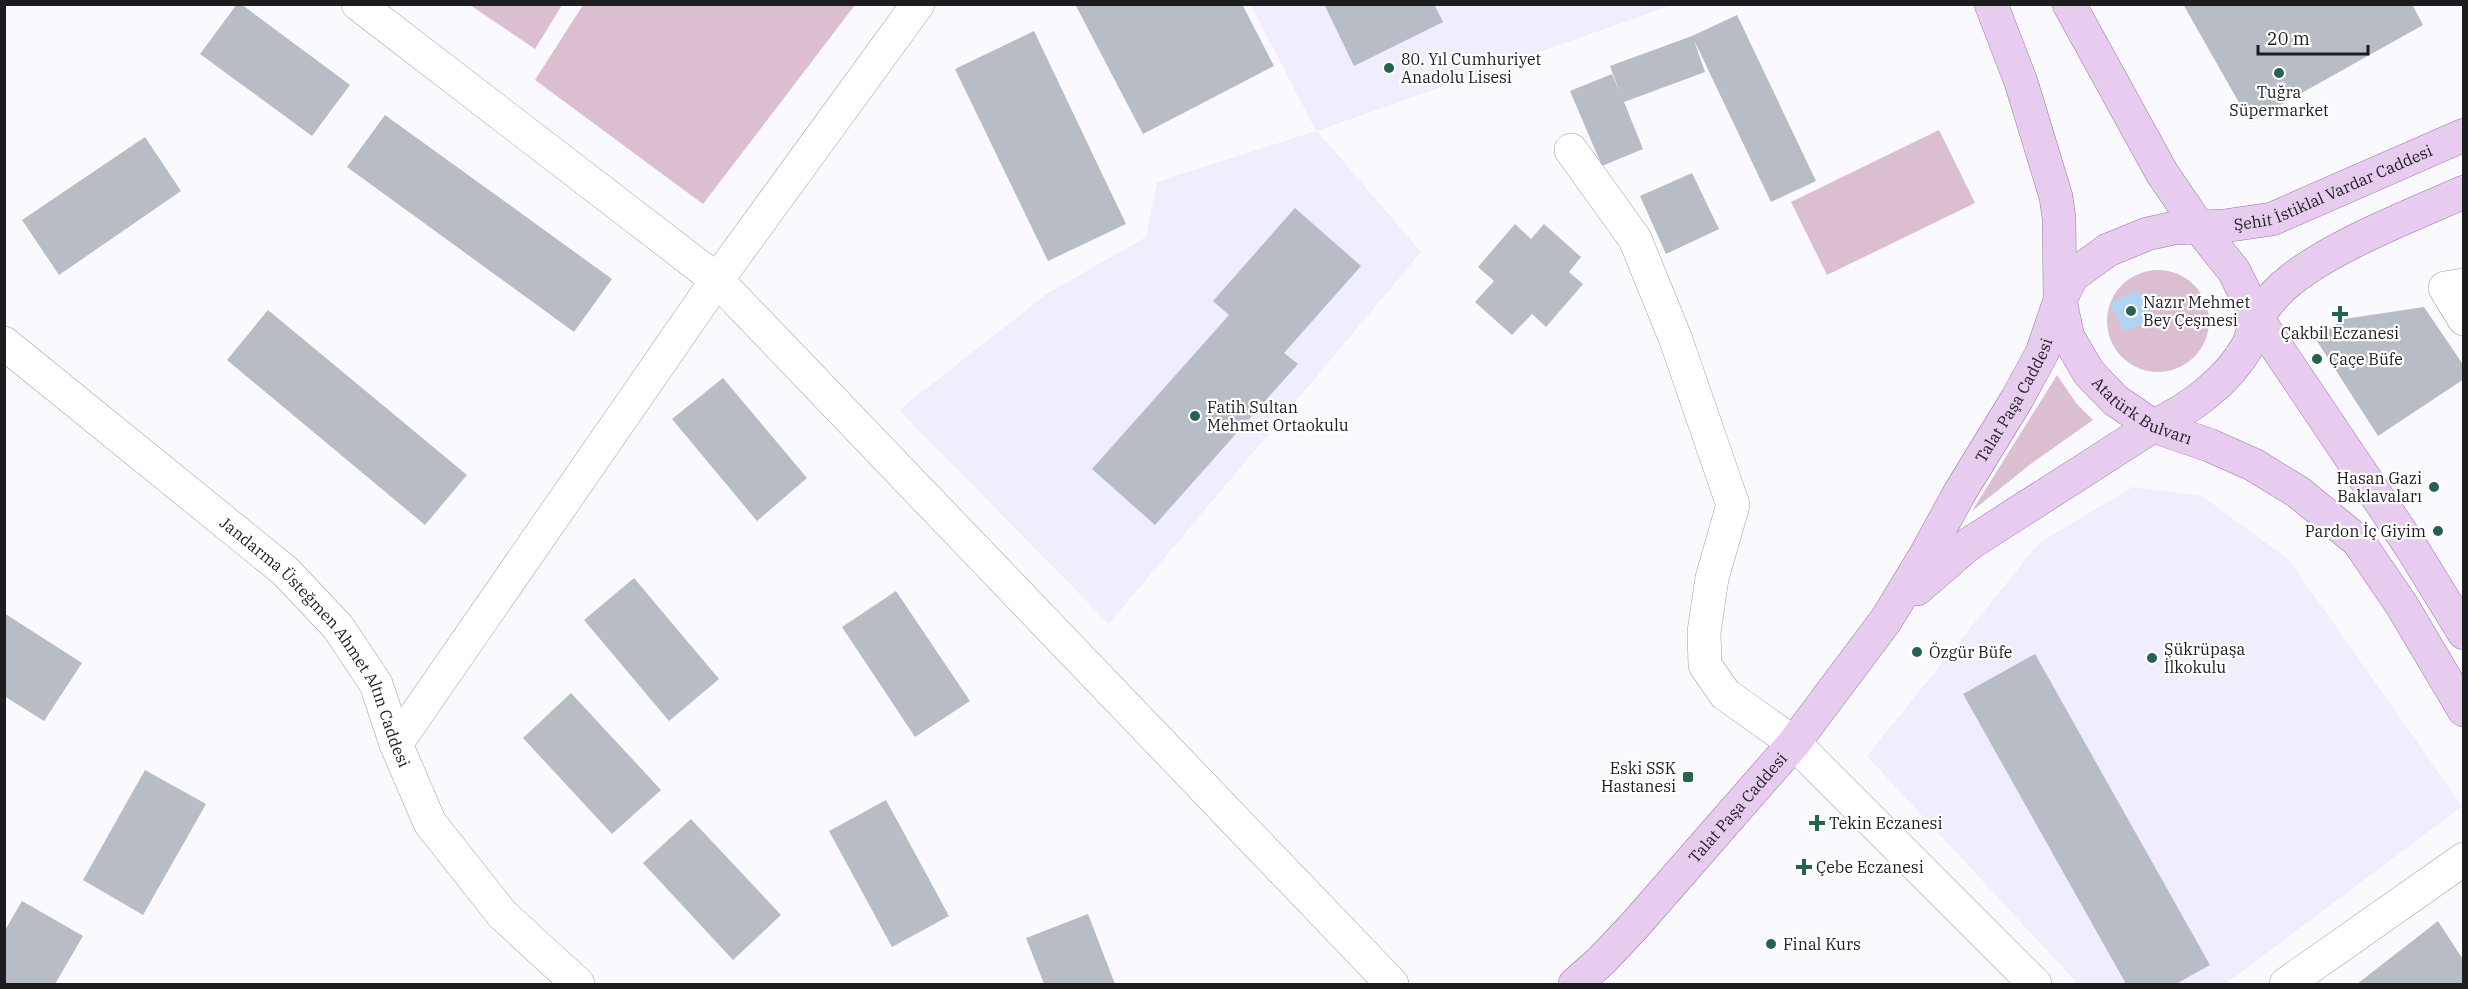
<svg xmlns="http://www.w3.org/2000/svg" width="2468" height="989" font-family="'IBM Plex Serif',serif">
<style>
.built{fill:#efedfe}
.green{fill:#dbbecf}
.water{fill:#b0d4f2}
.building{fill:#b8bcc4}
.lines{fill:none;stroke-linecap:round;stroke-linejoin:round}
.minor-casing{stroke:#a09fa8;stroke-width:34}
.major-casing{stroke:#9678a0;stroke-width:34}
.minor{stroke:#fff;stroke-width:33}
.major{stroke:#e7ccf0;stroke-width:33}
.poi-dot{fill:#25634f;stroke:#fff;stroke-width:2}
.labels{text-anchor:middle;stroke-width:4.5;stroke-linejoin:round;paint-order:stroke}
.poi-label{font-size:16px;fill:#1d1c1f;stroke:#fff;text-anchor:start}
.street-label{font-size:16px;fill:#1d1c1f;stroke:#fff}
</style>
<rect width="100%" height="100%" fill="#f9f9fe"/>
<!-- built -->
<path class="built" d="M1251,5H1672L1317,131L1421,252L1109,624L899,410L1048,293L1146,237L1157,182L1316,131Z
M2133,487L2202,496L2289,560L2462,806L2225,984H2078L1867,756L2039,543Z"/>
<!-- green -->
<path class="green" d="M470,5H562L535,49Z
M583,5V4L855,5L703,204L535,80Z
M1939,130L1975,203L1827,275L1791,202Z
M2107 321a51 51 0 1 1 102 0a51 51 0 1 1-102 0Z
M2057,375L2076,403L2093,420L2032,463L1972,511Z"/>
<!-- water -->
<path class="water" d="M2138,290L2153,319L2124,332L2110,303Z"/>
<!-- building -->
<path class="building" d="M237,4H241L350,85L312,136L200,54Z
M1075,4H1242L1274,66L1143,134Z
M1324,4H1434L1443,22L1354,66Z
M2183,4H2412L2423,25L2250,122Z
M1737,15L1816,181L1771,202L1694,40L1705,72L1624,102L1643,149L1602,166L1570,91L1612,74L1620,93L1610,66L1692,36Z
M1034,31L1126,224L1048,261L955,69Z
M385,115L612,279L574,332L347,167Z
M145,137L181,191L59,275L22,220Z
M1692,173L1719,229L1666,254L1640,196Z
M1295,208L1361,266L1284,353L1298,364L1155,525L1092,469L1229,315L1213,301Z
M1515,224L1531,239L1544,224L1581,257L1569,272L1583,284L1546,327L1532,314L1512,335L1475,302L1494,281L1478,267Z
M2424,307L2464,366V379L2378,436L2315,338L2344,319Z
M268,310L467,475L425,525L227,360Z
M723,378L807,478L757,521L672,419Z
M634,578L719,679L669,721L584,620Z
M896,591L970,701L915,737L842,627Z
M4,613L82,663L44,721L4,696Z
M2035,654L2210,965L2176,984H2126L1963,694Z
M571,693L661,790L612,834L523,738Z
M145,770L206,804L143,915L83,880Z
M886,800L949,916L892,947L829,831Z
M691,819L781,915L733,960L643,863Z
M22,901L83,936L55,984H4V932Z
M1088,914L1115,984H1044L1026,938Z
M2438,921L2464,961V984H2357Z"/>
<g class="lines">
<!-- minor casing -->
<g class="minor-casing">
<g id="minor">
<path d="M358,4L717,280L1392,984"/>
<path d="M1571,150L1635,239L1676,340L1733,505L1712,578L1704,632L1705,665L1725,694L1794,743L2035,984"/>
<path d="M2464,285L2445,288L2464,319"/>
<path id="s1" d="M4,343L285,571L338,627L376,684L396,744L430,823L502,914L578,984"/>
<path d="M396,744L717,280L918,4"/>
<path d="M2286,984L2464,859"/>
</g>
</g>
<!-- major casing -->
<g class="major-casing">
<g id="major">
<path id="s2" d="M1991,4L2021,82L2056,197L2059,218L2060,300L2068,337L2089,373L2115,400L2153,426L2209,445L2254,465L2298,492L2358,541L2401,604L2464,710"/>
<path d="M2069,4L2162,173L2198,226L2234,271L2257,318L2413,550L2464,633"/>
<path d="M1917,589L1969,544L2153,426C2189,410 2227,382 2247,347C2252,338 2253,326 2258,317C2266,304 2279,289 2292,279C2337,244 2410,216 2464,192"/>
<path id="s3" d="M1575,984L1602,960L1635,925L1794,743L1886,620L1925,556L1960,492L2017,399L2042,353L2060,300L2072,276L2108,250L2147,234L2174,228L2224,226L2272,219L2464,135"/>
</g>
</g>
<!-- minor -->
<use href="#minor" class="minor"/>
<!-- major -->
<use href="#major" class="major"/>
</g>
<!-- markers -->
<g class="poi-dot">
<circle cx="1389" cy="68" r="6"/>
<circle cx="2279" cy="73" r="6"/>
<circle cx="2131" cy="311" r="6"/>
<path d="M2337 305h6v6h6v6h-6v6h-6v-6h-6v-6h6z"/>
<circle cx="2317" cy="359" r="6"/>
<circle cx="1195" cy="416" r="6"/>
<circle cx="2434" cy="487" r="6"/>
<circle cx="2438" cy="531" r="6"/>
<circle cx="1917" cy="652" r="6"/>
<circle cx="2152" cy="658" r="6"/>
<rect x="1682" y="771" width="12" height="12" rx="3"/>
<path d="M1814 814h6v6h6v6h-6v6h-6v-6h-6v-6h6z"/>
<path d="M1801 858h6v6h6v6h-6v6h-6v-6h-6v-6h6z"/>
<circle cx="1771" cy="944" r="6"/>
</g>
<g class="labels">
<!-- poi labels -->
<g class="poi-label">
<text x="1401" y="65">80. Yıl Cumhuriyet<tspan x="1401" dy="18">Anadolu Lisesi</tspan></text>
<text x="2279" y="98" text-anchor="middle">Tuğra<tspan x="2279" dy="18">Süpermarket</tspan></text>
<text x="2143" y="308">Nazır Mehmet<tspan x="2143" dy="18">Bey Çeşmesi</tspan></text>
<text x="2340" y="339" text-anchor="middle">Çakbil Eczanesi</text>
<text x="2329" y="365">Çaçe Büfe</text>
<text x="1207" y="413">Fatih Sultan<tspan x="1207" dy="18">Mehmet Ortaokulu</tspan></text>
<text x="2422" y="484" text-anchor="end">Hasan Gazi<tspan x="2422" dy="18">Baklavaları</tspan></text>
<text x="2426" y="537" text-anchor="end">Pardon İç Giyim</text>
<text x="2164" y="655">Şükrüpaşa<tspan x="2164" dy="18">İlkokulu</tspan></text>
<text x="1929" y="658">Özgür Büfe</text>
<text x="1676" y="774" text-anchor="end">Eski SSK<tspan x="1676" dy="18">Hastanesi</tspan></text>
<text x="1829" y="829">Tekin Eczanesi</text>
<text x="1816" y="873">Çebe Eczanesi</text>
<text x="1783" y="950">Final Kurs</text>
</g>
<!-- street labels -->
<g class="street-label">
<text dy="6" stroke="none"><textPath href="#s3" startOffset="1152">Şehit İstiklal Vardar Caddesi</textPath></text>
<text dy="6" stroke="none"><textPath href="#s3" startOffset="734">Talat Paşa Caddesi</textPath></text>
<text dy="6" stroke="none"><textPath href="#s2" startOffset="453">Atatürk Bulvarı</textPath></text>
<text dy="6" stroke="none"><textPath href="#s1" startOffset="438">Jandarma Üsteğmen Ahmet Altın Caddesi</textPath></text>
<text dy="6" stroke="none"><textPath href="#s3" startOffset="240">Talat Paşa Caddesi</textPath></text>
</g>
</g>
<!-- border -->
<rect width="2468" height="989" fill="none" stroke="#1d1c1f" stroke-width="12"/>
<!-- scale -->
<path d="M2258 45v9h110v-9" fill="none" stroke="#1d1c1f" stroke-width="3"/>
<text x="2267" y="45" font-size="18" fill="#1d1c1f" stroke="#ffffff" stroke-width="4.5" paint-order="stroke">20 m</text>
</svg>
